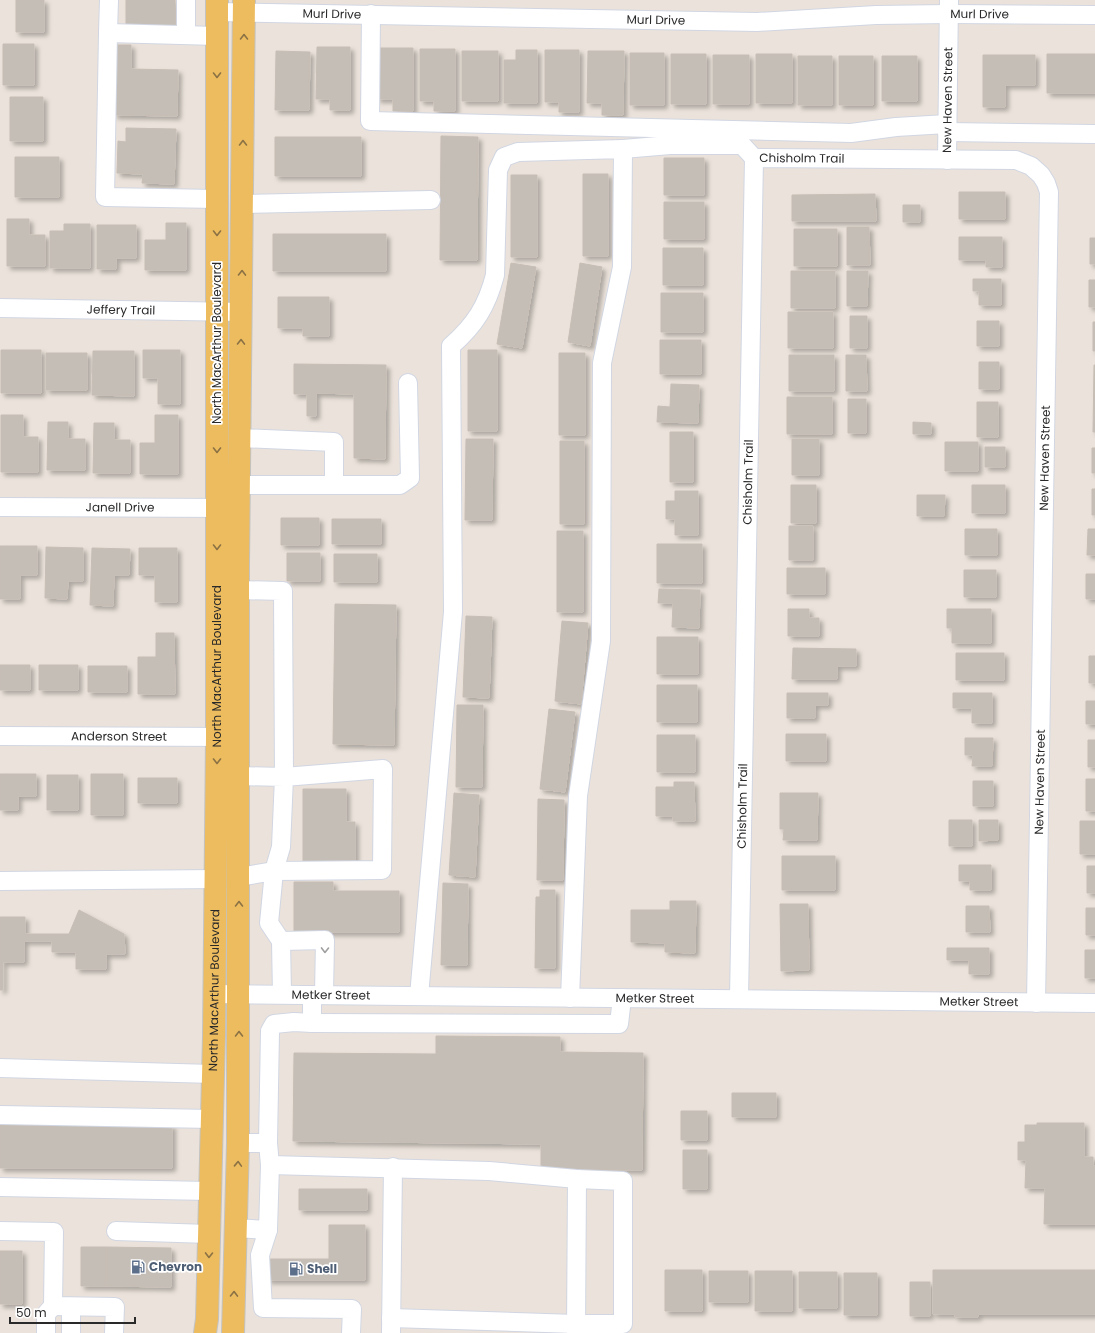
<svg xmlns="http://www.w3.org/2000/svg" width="1095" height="1333" font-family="Poppins,sans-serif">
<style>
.building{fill:#c4beb7;stroke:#c7beb5;filter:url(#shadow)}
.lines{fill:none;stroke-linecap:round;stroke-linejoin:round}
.minor-casing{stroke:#d1d6e2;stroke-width:20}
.major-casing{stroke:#c3c3c3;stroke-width:24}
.minor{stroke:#fff;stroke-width:18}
.major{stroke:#edbc5f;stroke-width:22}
.oneway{stroke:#8b7244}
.oneway2{stroke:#9f9f9f}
.labels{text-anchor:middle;stroke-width:3.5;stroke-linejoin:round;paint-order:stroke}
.street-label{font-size:12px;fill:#292929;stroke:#fff}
.service-label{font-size:12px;font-weight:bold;fill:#4e5e75;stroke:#fff;text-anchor:start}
</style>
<defs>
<filter id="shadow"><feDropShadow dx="3.5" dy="3.5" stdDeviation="2" flood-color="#0004"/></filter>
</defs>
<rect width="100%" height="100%" fill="#ebe3db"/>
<!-- building -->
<path class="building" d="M16,0H44V32H16Z
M126,0H175V26H126Z
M3,44H34V85H3Z
M116,45H131V69L178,70L177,116L114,115Z
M317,47H350V110H330V99H316Z
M377,48H413V111H393V99H377Z
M420,49H455V111H434V101H420Z
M516,50H537V103H504V60H516Z
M545,50H579V112H559V102H545Z
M276,51L310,52L309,110H275Z
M462,51H498V101H462Z
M588,51H624L623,115H602V103H587Z
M630,53H664V105H630Z
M671,54H706V104H671Z
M756,54H792V103H756Z
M1047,54H1095V93H1047Z
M713,55H749V104H713Z
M983,55H1035V85H1005V107H983Z
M798,56H832V105H798Z
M839,56H873V105H839Z
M882,56H917V101H882Z
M10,97H43V141H10Z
M126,128L176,129L174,184L142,183L143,174L117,173L118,141L126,142Z
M441,136L478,137L477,260H440Z
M275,137H361V176H275Z
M15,157H59V197H15Z
M664,158H704V195H664Z
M583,174H608V256H583Z
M511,175H537V257H511Z
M959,192H1005V219H959Z
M875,194L876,221H792V195Z
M664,202H704V239H664Z
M903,205H920V222H903Z
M7,219H29V235H45V266H7Z
M166,223H186V270H145V240H166Z
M64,224H90V268H50V231H64Z
M97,225H136V258H116V269H97Z
M847,227H869L870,265H847Z
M794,229H837V266H794Z
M273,234H386V271H273Z
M959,237H1002V267H986V260H959Z
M1090,238H1095V264H1090Z
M663,248H703V285H663Z
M511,263L536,267L522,348L497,344Z
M580,263L602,267L590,346L568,342Z
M791,271H835V308H791Z
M847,271H868L867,306H847Z
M973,279H1001V305H979V291H973Z
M1089,280H1095V307H1089Z
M661,293H703V332H661Z
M278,297H329V336H303V328H278Z
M788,312H833V348H788Z
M850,316H867V348H850Z
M977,321H999V346H977Z
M1093,322H1095V351H1093Z
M660,340H701V374H660Z
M1,350H41V393H1Z
M143,350H180V404H158V378H143Z
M468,350H497V431H468Z
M93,351H134V396L92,395Z
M46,353H87V390H46Z
M559,353H585V435H559Z
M789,355H834V391H789Z
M846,355H866L867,391H846Z
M979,362H999V389H979Z
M294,364L386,365L385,459L354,458V394L316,393V416H307V394H294Z
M1094,365H1095V432H1093Z
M671,384L699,385L698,423L657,422L658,406L670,407Z
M787,397H832V434H787Z
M848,399H866V433H848Z
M977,402H998V437H977Z
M1,415H23V437H38V472H1Z
M155,415H178V474H140V443H155Z
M48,422H68V439H85V470H47Z
M913,422L931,423V434H913Z
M94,423H114V440H130V473H93Z
M670,432H693V482H670Z
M466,439H493L492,520H465Z
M792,439H819V475H792Z
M560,441H584V524H560Z
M945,442H978V471H945Z
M985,447H1005V467H985Z
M1092,448H1095V473H1092Z
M791,485H816V523H791Z
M972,485H1005V513H972Z
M1092,489H1095V515H1092Z
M675,491H698V535H675V519H666V501H675Z
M917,495H945L944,516H917Z
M281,518H319V545H281Z
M332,519H381V544H332Z
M789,526H813V560H789Z
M965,529H997V555H965Z
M1088,529H1095V555H1087Z
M557,531H583V612H557Z
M657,544H702V583H657Z
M0,546H37V575H20V599H0Z
M46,547L83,548V581H68L67,599L45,598Z
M92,548L130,549L129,575H114L113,606L90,605Z
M139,548H177V602H155V575H139Z
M287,553H320V581H287Z
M334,554H377V582H334Z
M787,568H825V594H787Z
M964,570H996V597H964Z
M1086,574H1095V599H1086Z
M659,589L700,590L699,628L672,627L673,603H658Z
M335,604L396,605L394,745L333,744Z
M788,609H809V618H819V636H788Z
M947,609H991V643H952V628H947Z
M466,616L492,617L489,698L463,697Z
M562,621L588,623L581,704L555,701Z
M156,633H174L175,694H138V657H156Z
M657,637H698V674H657Z
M793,648L856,649V666H837V679H792Z
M956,653H1004V680H956Z
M1089,656H1095V683H1089Z
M0,665H30V690H0Z
M39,665H78V690H39Z
M88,666H127V692H88Z
M657,685H697V722H657Z
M787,693H828V705H815V718H787Z
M953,693H992V723H972V708H953Z
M1086,701H1095V724H1086Z
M457,705H483L482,787H456Z
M549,709L575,712L565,792L540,789Z
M786,734H826V761H786Z
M657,735H695V772H657Z
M965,738H993L992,766H972L973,755H965Z
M1088,740H1095V767H1088Z
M0,774H36V796H18V810H0Z
M91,774H123V815H91Z
M47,775H78V810H47Z
M138,778H177V803H138Z
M1086,779H1095V811H1086Z
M973,781H993V806H973Z
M674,782H694L695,821H673V816H656V787H674Z
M303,789H346V822H355V862H303Z
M454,793L479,795L475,877L449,875Z
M780,793H818L817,840H783L784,829H780Z
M538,799L564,800L563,880H537Z
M949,820H972V846H949Z
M979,820H998V840L979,841Z
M1080,821H1095V854H1080Z
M782,856H835V890H782Z
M959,865H991V890H970V881H959Z
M1087,866H1095V893H1087Z
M294,882H333V891H399V932H294Z
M443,883L468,884L467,965H441Z
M540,890H555V968H535L536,897H540Z
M670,901H696L695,953L665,952V943L631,942V910H670Z
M780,904H808L809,970L781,971Z
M966,906H989L990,932H966Z
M1086,908H1095V935H1086Z
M79,910L124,934L125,954H106V969H76V952H52V941H24V962H3V990H0V917H25V934H69Z
M947,948H989V974H969V960H947Z
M1085,950H1095V978H1085Z
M436,1036L560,1037V1052L643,1053L642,1170L541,1169V1144L293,1141L294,1053L436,1054Z
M732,1093H776V1117H732Z
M681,1111H707V1140H681Z
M1037,1123H1084V1157H1093V1166H1095V1224H1044L1045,1188H1025L1026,1160H1018V1142H1025V1125H1037Z
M0,1125H172V1168H0Z
M683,1150H707V1189H683Z
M299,1189H367V1210H299Z
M329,1225H365V1280H267V1259H329Z
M81,1247H106V1286H81Z
M106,1247L171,1248V1287L106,1286Z
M0,1251H22V1304H0Z
M665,1270H702V1311H665Z
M933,1270H1095V1314H978V1317H955V1314H933Z
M709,1271H748V1302H709Z
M755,1271H792V1311H755Z
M799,1272H837V1308H799Z
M844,1273H877V1315H844Z
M910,1282H930V1316H910Z"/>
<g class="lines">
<!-- minor casing -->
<g class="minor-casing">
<g id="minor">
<path d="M186,0V35"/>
<path id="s1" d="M217,12L757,22L876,15L949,14L1095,15"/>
<path d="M371,14L370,121L851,133L896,127L947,124"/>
<path d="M108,33L109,0"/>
<path d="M217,36L108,33L105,197L217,199"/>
<path d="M947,132L1095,134"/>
<path d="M623,149L670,145H742L754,158"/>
<path id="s2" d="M947,160L949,0"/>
<path d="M243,204L431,200"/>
<path id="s3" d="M0,308L241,312"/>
<path d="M240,438L334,442V485"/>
<path d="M239,485H400L410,478L408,383"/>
<path id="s4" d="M0,507L231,508"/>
<path d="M238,590L283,591L284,777L383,769L382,870L274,871L281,847L284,777L239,776"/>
<path id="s5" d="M0,736L230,737"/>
<path d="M239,877L274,871L269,923L281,941L282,994"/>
<path d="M0,881L216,879"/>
<path d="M281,941L325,940L324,995"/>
<path id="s6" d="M215,994L1095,1003"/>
<path d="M419,996L453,612L451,346C475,325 487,306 495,275L498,170L504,157L518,152L623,149L622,267L602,363L601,641L578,796L570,998"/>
<path id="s7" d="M739,999L754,158L1016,160L1031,166L1041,175L1046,183L1049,192L1036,1003"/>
<path d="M312,1023L619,1024L622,998"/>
<path d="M0,1068L213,1074"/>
<path d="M0,1115L212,1119"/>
<path d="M238,1143H268L270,1165L489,1171L577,1179L576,1333"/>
<path d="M268,1143L270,1031L274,1024L294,1022L312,1023V995"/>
<path d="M0,1187L210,1191"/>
<path d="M235,1228L268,1230L270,1165"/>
<path d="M268,1230L260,1255L263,1308L352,1309L351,1333"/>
<path d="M0,1231L54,1232L53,1306L115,1307L114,1333"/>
<path d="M116,1231L209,1234"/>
<path d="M391,1318L576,1324H623V1181L577,1179"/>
<path d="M46,1333V1314L53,1306"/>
<path d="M71,1333V1307"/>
<path d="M391,1333L393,1167"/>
</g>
</g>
<!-- major casing -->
<g class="major-casing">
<g id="major">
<path id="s8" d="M205,1333L207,1319L214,1036L217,737V0"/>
<path d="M233,1333L238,1143V566L244,0"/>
</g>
</g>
<!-- minor -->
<use href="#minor" class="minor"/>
<!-- major -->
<use href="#major" class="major"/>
</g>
<!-- one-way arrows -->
<defs><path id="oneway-chevron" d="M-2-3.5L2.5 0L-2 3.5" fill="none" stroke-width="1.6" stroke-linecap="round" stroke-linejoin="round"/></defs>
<g class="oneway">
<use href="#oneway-chevron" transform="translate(244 37) rotate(-90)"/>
<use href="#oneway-chevron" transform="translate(217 75) rotate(90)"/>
<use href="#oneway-chevron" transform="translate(243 143) rotate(-90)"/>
<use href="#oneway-chevron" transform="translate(217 233) rotate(90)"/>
<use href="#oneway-chevron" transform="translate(242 273) rotate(-89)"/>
<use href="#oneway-chevron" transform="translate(241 342) rotate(-89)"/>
<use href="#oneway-chevron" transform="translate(217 450) rotate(90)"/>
<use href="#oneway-chevron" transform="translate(217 547) rotate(90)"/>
<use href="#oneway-chevron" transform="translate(217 761) rotate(90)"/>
<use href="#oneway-chevron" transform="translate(239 904) rotate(-90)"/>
<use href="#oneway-chevron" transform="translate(239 1034) rotate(-90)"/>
<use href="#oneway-chevron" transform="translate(238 1164) rotate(-88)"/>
<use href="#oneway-chevron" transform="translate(209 1255) rotate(91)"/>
<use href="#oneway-chevron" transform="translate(234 1294) rotate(-89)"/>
</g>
<use class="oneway2" href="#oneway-chevron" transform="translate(325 950) rotate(91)"/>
<!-- icons -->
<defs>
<g id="fuel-bare" transform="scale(1.08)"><path d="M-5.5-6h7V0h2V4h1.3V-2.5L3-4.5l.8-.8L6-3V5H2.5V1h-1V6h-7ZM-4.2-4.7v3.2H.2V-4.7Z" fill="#5c6f8a" stroke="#fff" stroke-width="2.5" paint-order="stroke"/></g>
</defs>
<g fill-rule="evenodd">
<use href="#fuel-bare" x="138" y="1267"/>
<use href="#fuel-bare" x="296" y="1269"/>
</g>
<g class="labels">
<!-- street labels -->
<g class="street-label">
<text dy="4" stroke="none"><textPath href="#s1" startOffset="115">Murl Drive</textPath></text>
<text dy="4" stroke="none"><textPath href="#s1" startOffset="763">Murl Drive</textPath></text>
<text dy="4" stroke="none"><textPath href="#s1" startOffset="439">Murl Drive</textPath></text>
<text dy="4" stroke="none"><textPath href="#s2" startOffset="60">New Haven Street</textPath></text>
<text dy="4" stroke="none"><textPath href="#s7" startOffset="889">Chisholm Trail</textPath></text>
<text dy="4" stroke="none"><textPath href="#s3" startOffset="121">Jeffery Trail</textPath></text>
<text transform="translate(217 343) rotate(-90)" y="4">North MacArthur Boulevard</text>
<text transform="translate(1045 458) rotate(-89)" y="4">New Haven Street</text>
<text dy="4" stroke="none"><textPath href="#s7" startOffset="517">Chisholm Trail</textPath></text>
<text dy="4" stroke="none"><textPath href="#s4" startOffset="120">Janell Drive</textPath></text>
<text dy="4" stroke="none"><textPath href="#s8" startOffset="667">North MacArthur Boulevard</textPath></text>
<text dy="4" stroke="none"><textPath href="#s5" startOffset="119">Anderson Street</textPath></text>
<text transform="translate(1040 782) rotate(-89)" y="4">New Haven Street</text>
<text dy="4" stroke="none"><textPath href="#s7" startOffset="193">Chisholm Trail</textPath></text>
<text dy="4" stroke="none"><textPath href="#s8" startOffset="343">North MacArthur Boulevard</textPath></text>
<text dy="4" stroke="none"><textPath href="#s6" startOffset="116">Metker Street</textPath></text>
<text dy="4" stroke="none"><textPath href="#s6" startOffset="440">Metker Street</textPath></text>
<text dy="4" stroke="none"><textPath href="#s6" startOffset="764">Metker Street</textPath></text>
</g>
<!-- service labels -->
<g class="service-label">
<text x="149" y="1271">Chevron</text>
<text x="307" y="1273">Shell</text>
</g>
</g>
<!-- scale -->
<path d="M10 1317v6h125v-6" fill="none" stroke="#292929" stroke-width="2"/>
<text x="16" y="1317" font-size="12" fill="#292929" stroke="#ffffff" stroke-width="3" paint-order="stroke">50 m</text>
</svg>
